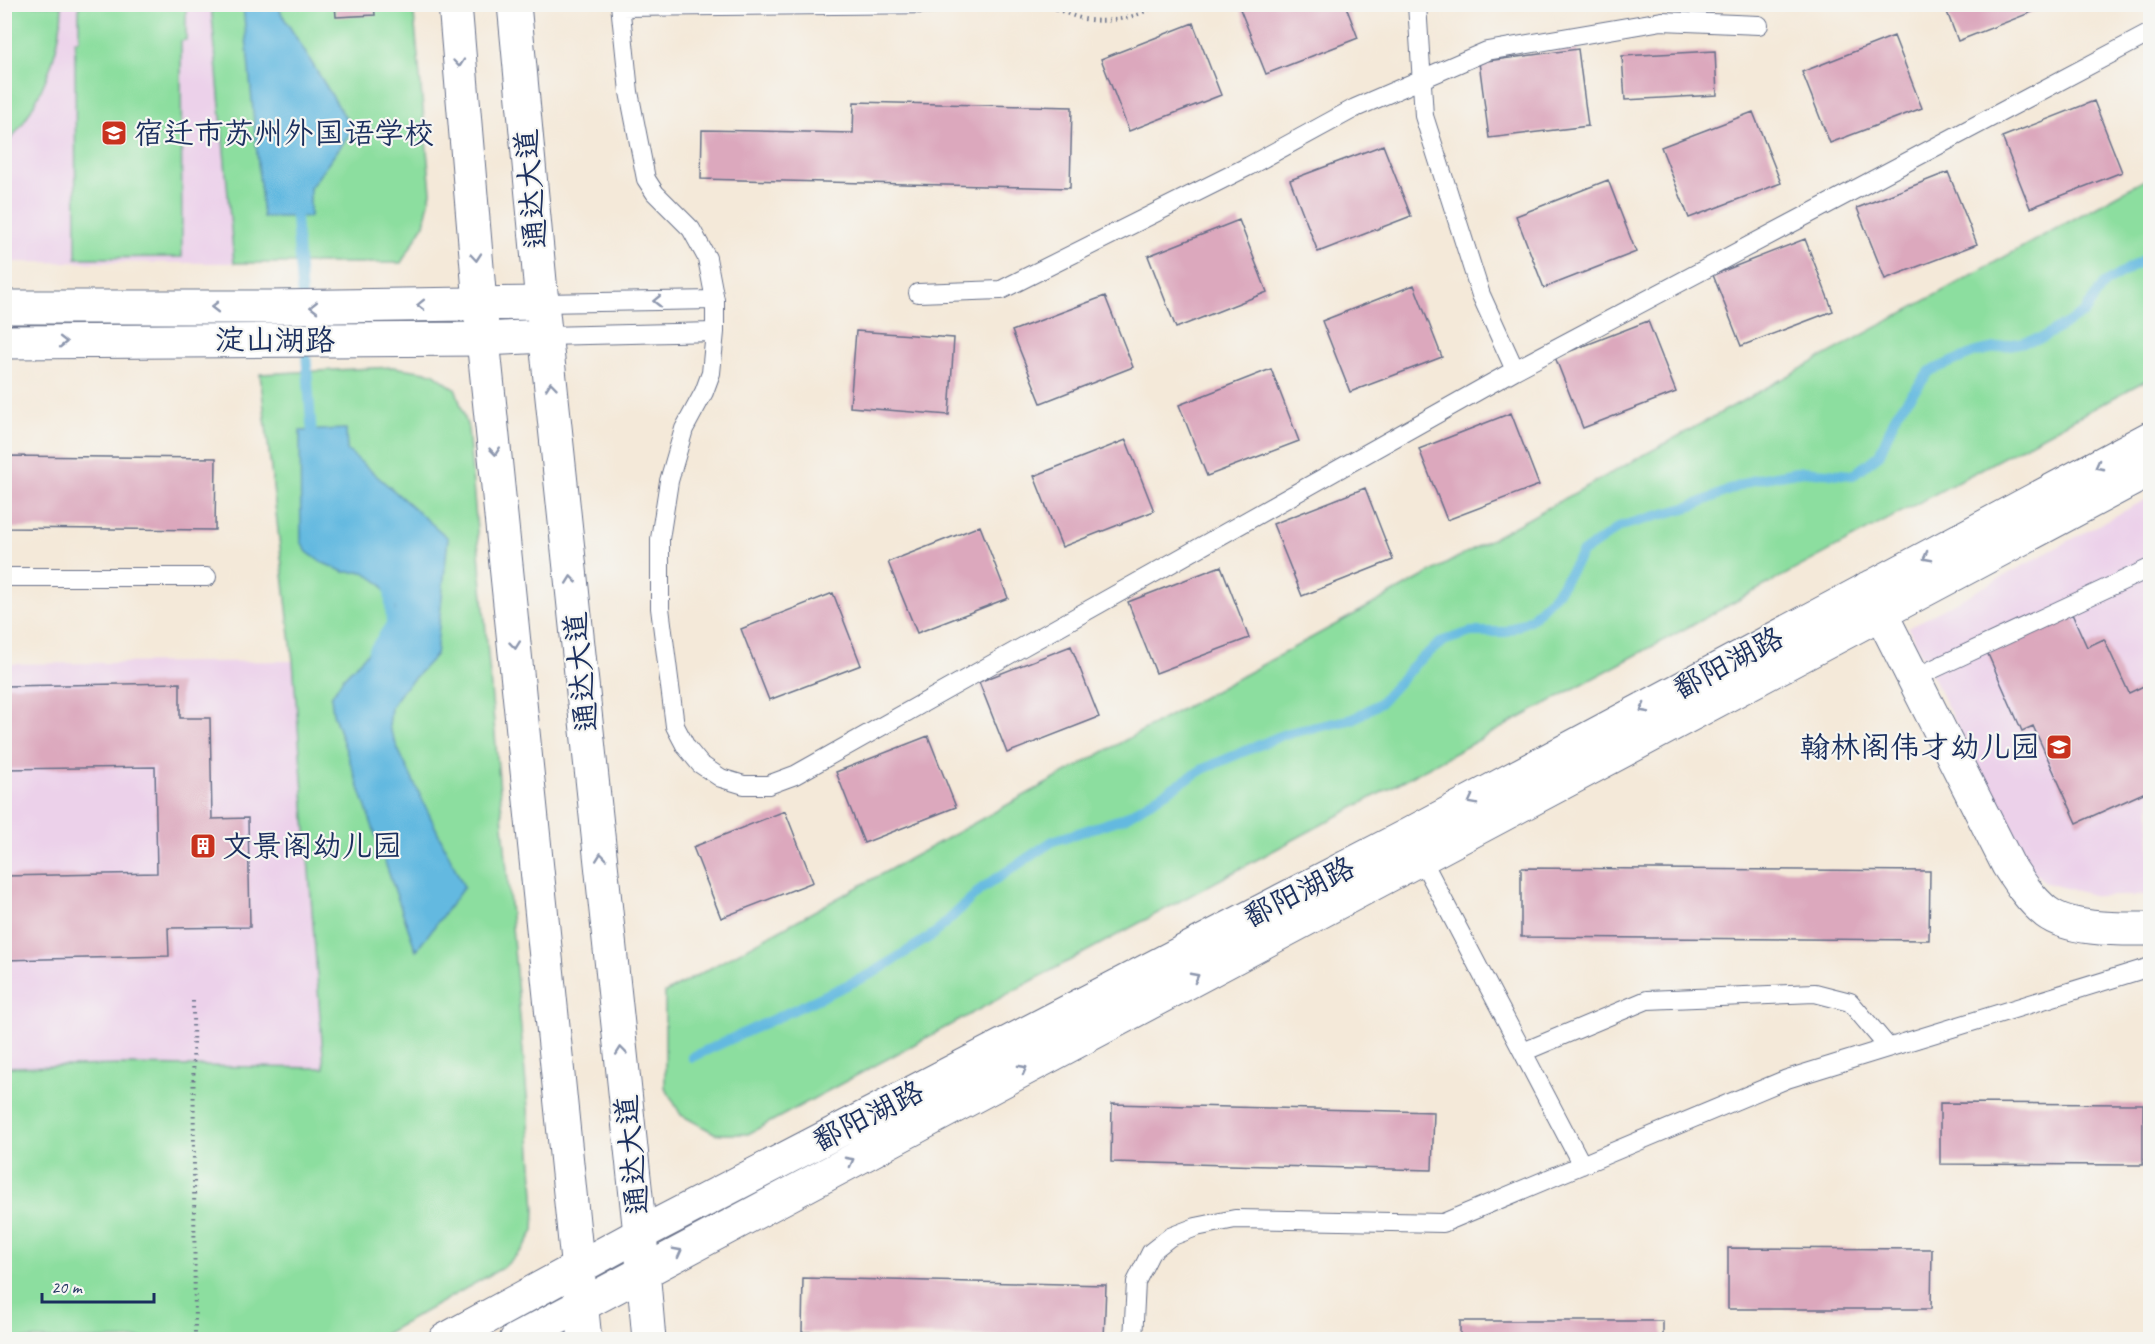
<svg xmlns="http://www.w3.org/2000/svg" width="2155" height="1344" font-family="Caveat,'LXGW WenKai TC',sans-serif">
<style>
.built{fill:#ecd1ea}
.green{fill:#8cde9f;stroke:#54867e;stroke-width:1.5}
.water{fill:#63b9e0;stroke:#3f749f;stroke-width:1.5}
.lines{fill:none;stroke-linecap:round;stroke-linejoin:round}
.stream{stroke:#63b9e0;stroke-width:10}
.building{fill:#dca8bd}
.service-casing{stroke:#677089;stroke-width:20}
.minor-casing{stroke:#677089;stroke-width:35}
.tertiary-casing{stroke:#677089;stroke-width:35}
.secondary-casing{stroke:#677089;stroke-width:35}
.path{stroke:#677089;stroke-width:4;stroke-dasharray:1.5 4.5;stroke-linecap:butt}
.service{stroke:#fff;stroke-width:18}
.minor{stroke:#fff;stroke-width:33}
.tertiary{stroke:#fff;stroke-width:33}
.secondary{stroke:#fff;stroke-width:33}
.oneway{stroke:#8d97ae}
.labels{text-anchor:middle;stroke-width:4.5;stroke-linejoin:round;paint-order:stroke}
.poi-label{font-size:30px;fill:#1b2f5e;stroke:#f6f6f2;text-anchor:start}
.street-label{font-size:30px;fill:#1b2f5e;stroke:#f6f6f2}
</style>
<rect width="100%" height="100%" fill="#f6f6f2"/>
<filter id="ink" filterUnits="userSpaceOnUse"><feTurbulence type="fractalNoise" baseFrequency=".0167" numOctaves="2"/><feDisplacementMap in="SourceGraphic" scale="12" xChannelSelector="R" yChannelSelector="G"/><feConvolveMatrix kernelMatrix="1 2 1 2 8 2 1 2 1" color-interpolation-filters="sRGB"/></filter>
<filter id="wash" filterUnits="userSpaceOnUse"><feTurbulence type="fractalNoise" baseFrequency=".008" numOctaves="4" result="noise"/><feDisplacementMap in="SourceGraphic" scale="24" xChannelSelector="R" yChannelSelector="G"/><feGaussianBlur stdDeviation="1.35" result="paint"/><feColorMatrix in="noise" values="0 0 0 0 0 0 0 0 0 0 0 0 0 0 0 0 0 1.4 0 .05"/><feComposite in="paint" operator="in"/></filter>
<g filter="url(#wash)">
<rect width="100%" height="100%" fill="#f4e9d9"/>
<!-- built -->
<path class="built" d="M5,5H211L234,263L5,262Z
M2150,497V896H2096L2046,883L2028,867L1908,628Z
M293,661L324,1069L234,1066L5,1067L4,664Z"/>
<!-- green -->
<path class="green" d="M4,5H62C62,44 46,86 25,120C20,129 11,138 5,146Z
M79,5H186V40L181,41L182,257L76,258L75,41L79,40Z
M211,5H413L431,192L424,225L401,263H234Z
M2150,177V378L748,1134H716L681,1115L665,1087V993Z
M393,367L433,373L456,390L468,428L528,1108L535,1209L534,1231L523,1249L504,1267L376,1339H5L4,1067L129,1065L324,1068L293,661L260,374Z"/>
<!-- water -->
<path class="water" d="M243,5H279L281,13L350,125L349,135L310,188V217H263Z
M346,429L347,450L448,538L436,655L403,690L391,707L389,727L398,749L464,887L416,951L333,713L331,697L343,678L393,627L395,608L381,584L364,572H344L321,562L307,552L301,541L300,431Z"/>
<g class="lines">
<!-- stream -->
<path class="stream" d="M295,204L312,436L315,442
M373,651L391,624L389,585
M692,1057L873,973L934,934L981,889L1053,841L1124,818L1203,769L1285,734L1353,719L1380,703L1417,662L1443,641L1471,632H1505L1531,619L1559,590L1582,553L1621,526L1692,506L1753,480L1802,471L1853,475L1879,455L1897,413L1930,371L1976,352L2042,338L2084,313L2104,284L2144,259H2150"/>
</g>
<g id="blocks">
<!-- building -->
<path class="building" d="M335,4H374L375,15L336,17Z
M1238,4H1345L1358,38L1266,74Z
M1944,4H2050V5L1958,41Z
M1193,23L1221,95L1129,131L1101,59Z
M1894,36L1922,108L1830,143L1802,72Z
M1578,49L1588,126L1489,138L1479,62Z
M1715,51L1717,95L1625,100L1622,56Z
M2094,101L2122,172L2030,208L2002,137Z
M854,102L1072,107L1070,188L701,179L702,130L853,133Z
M1753,112L1781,183L1689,218L1661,147Z
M1383,145L1411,216L1318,252L1290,180Z
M1948,172L1977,244L1885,279L1857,208Z
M1608,180L1636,252L1544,288L1516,216Z
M1239,220L1267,292L1176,328L1148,256Z
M1805,239L1833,311L1741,346L1713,275Z
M1414,285L1442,357L1350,392L1322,321Z
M1105,296L1133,367L1041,403L1012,331Z
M1648,321L1676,392L1583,428L1555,357Z
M856,331L954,338L949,415L850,407Z
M1271,369L1299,441L1207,476L1179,405Z
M1511,413L1539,485L1447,520L1419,449Z
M1126,440L1154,511L1062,547L1034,476Z
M4,456L216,458L215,530L4,528Z
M1365,488L1393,560L1302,596L1273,524Z
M980,526L1008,598L917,633L888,562Z
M1221,566L1249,638L1156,673L1128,602Z
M833,593L861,665L769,700L741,629Z
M2072,614L2087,647L2104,639L2129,693L2150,683V790L2077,823L2033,726L2022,731L1987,652Z
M1071,646L1099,717L1007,753L979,682Z
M180,683V718H210L212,819L248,818L250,927L168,928L169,956L4,960V876L157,873L155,767L4,769V686Z
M928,736L956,807L864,843L836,772Z
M785,811L813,882L721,918L693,847Z
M1521,868L1930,871L1929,940L1521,937Z
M1940,1103L2143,1104V1165L1940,1164Z
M1112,1104L1434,1112L1432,1170L1111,1162Z
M1728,1248L1932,1249L1931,1309H1728Z
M803,1278L1106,1285L1104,1339L802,1332Z
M1460,1321H1663V1340H1460Z"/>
</g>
</g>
<g filter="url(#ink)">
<use href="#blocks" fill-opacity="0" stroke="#677089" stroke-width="1.5"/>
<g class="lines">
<!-- service casing -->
<g class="service-casing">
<path id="service" d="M620,4L629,92L646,179L655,193L691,229L707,258L715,300V332L711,373L704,392L684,429L669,481L660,539V608L675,726L686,747L700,764L721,778L744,785H768L795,775L1515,370L2150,33
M1417,4L1424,116L1481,295L1515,370
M620,7L940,4
M918,293L1001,290L1249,166L1355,108L1487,51L1662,21L1759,25
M542,303L715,300
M546,336L715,332
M4,577H207
M1914,678L2150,568
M1418,852L1582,1165
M1523,1052L1647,1000L1815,993L1850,1002L1888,1047
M1133,1340L1136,1282L1151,1252L1170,1237L1196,1227L1235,1219L1443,1223L1787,1079L2150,967"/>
</g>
<!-- minor casing -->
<g class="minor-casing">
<path id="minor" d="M4,307H273L542,303
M4,342L483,339L546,336
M1868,588L2008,865C2019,882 2030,899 2046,912C2071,931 2121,929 2150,929"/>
</g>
<!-- tertiary casing -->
<g class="tertiary-casing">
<path id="tertiary" d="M445,1340L640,1234L1408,835L2150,438
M516,1340L2150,470"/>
</g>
<!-- secondary casing -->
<g class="secondary-casing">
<path id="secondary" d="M455,4L483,339L585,1340
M514,4L542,303L640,1234L649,1340"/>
</g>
<!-- path -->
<path class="path" d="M1045,4C1059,10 1075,18 1090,20C1113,23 1139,17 1158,4
M193,1001L195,1340"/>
<!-- service -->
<use href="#service" class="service"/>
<!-- minor -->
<use href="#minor" class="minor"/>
<!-- tertiary -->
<use href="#tertiary" class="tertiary"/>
<!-- secondary -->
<use href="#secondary" class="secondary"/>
</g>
<!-- one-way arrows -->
<defs><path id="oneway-chevron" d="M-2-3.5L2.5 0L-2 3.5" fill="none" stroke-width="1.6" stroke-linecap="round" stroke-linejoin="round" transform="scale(1.5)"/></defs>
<g class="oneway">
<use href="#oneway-chevron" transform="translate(459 63) rotate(85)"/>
<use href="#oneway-chevron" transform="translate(476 257) rotate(85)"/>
<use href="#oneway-chevron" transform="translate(657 301) rotate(179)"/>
<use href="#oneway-chevron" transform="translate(421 305) rotate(179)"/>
<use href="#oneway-chevron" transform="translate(215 307) rotate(180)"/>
<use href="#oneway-chevron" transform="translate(314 307) rotate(179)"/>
<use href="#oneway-chevron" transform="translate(63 342)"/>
<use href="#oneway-chevron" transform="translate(551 386) rotate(-96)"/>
<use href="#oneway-chevron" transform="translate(495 451) rotate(84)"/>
<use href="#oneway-chevron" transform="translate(2099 466) rotate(152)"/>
<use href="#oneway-chevron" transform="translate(1927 557) rotate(152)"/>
<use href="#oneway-chevron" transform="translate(571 580) rotate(-96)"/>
<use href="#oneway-chevron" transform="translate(515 645) rotate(84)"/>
<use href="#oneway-chevron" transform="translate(1644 709) rotate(152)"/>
<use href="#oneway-chevron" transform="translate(1472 801) rotate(152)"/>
<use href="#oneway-chevron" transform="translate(601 857) rotate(-96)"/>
<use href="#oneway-chevron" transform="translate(1195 977) rotate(-28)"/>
<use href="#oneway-chevron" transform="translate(621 1051) rotate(-96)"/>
<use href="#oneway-chevron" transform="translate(1023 1069) rotate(-28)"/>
<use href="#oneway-chevron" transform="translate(850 1161) rotate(-28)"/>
<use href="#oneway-chevron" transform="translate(678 1252) rotate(-28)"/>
</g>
</g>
<!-- icons -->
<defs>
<g id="school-square" transform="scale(1.35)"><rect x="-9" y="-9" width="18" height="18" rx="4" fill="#c8321e" stroke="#f6f6f2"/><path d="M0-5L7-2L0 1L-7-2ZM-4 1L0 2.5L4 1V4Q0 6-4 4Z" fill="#fff"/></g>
<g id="building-square" transform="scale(1.35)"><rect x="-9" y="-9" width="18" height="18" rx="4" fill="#c8321e" stroke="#f6f6f2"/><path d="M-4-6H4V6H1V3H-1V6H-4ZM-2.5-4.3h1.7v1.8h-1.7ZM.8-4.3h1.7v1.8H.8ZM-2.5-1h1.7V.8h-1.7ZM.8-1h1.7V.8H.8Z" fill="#fff"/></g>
</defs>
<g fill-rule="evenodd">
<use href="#school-square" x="114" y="133"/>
<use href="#school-square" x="2059" y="747"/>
<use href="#building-square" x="203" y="846"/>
</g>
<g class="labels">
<!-- poi labels -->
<g class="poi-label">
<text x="134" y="143">宿迁市苏州外国语学校</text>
<text x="2040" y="757" text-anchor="end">翰林阁伟才幼儿园</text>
<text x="222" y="856">文景阁幼儿园</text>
</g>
<!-- street labels -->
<g class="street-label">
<text transform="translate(531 189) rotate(-95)" y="10">通达大道</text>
<text x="275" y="350">淀山湖路</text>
<text transform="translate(1728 663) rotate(-28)" y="10">鄱阳湖路</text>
<text transform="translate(581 672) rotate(-96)" y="10">通达大道</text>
<text transform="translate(1299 892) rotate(-27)" y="10">鄱阳湖路</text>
<text transform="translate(868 1116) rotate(-27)" y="10">鄱阳湖路</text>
<text transform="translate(632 1155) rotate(-96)" y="10">通达大道</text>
</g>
</g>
<!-- margin -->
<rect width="2155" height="1344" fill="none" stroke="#f6f6f2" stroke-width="24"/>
<!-- scale -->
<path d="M42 1293v9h112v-9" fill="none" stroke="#1b2f5e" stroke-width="3"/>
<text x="51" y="1293" font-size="18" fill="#1b2f5e" stroke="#f6f6f2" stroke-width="4.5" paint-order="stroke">20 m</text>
</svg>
